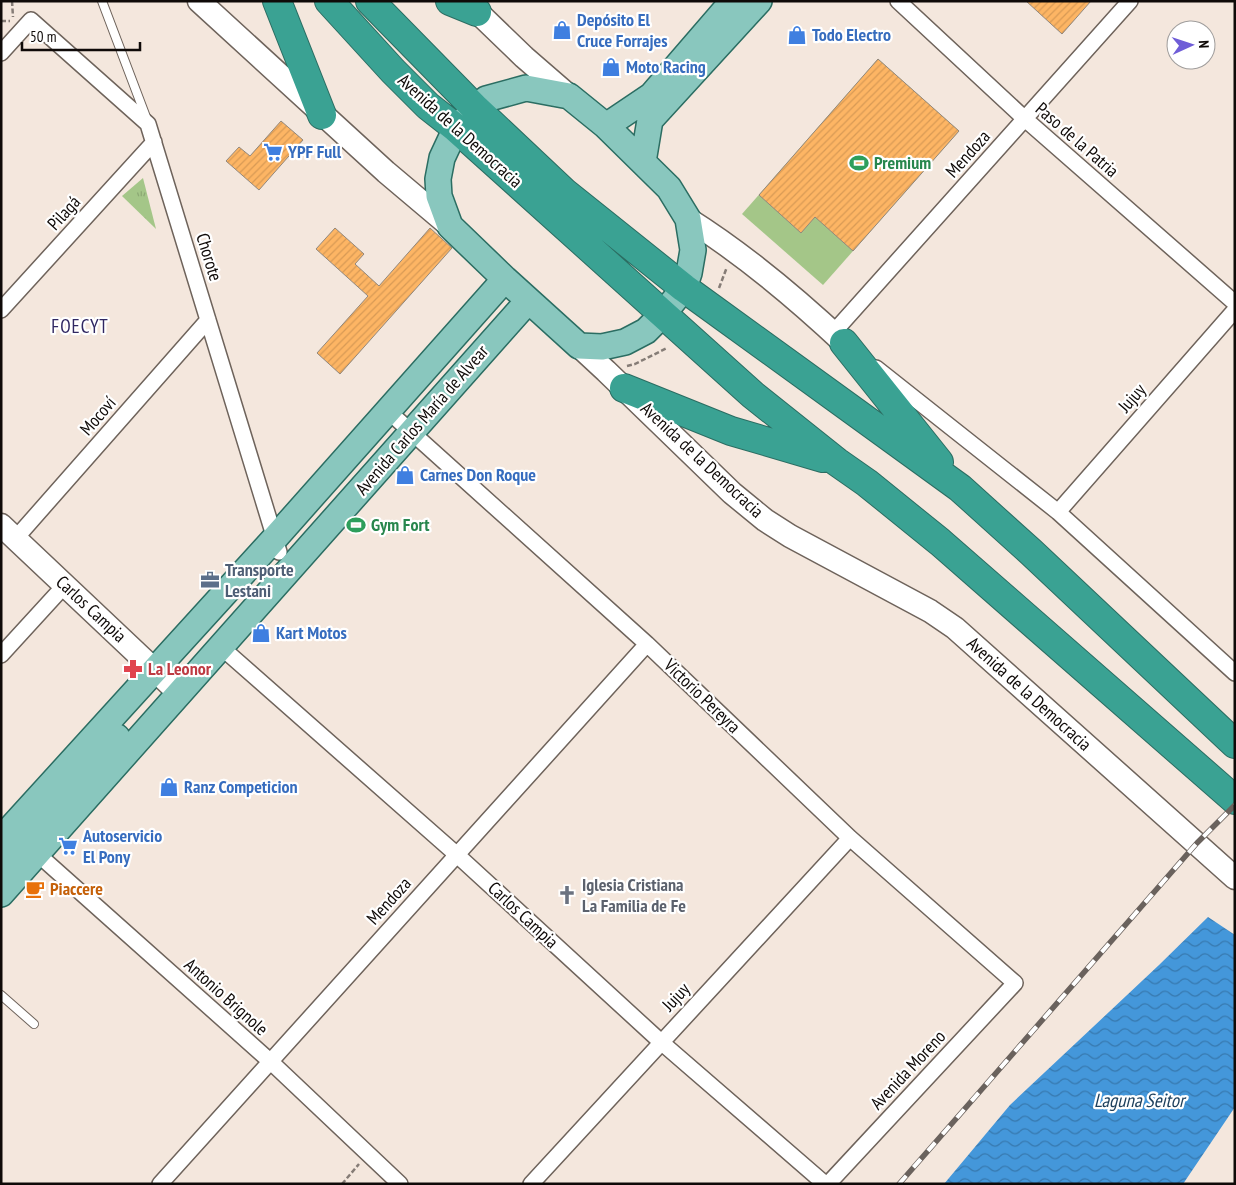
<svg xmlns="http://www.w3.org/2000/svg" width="1236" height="1185" font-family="'PT Sans Narrow',sans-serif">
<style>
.park{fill:url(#park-tufts)}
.garden{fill:#a4c688}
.water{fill:url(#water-waves)}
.building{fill:url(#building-hatch);stroke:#92887d}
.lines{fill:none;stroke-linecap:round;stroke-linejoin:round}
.lane-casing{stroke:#6e635b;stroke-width:10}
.street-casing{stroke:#6e635b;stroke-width:18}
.secondary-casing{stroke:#6e635b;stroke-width:25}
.primary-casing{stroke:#2b6d62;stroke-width:28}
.highway-casing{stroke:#2b6d62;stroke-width:30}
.path{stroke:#857c76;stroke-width:2.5;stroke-dasharray:5 2.5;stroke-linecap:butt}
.lane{stroke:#fff;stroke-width:8}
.street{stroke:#fff;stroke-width:15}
.secondary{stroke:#fff;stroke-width:22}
.primary{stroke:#89c7be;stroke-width:25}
.highway{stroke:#3aa293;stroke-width:28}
.rail-casing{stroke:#6a625d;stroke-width:5.5}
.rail{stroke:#fff;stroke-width:4;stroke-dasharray:11;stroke-linecap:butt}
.labels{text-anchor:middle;stroke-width:4.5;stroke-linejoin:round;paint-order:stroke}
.shop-label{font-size:18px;font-weight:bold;fill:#366cbe;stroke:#fff;text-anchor:start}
.street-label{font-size:18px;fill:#0f0a08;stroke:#fff}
.leisure-label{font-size:18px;font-weight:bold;fill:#27864d;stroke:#fff;text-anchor:start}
.service-label{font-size:18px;font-weight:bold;fill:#4e5e75;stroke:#fff;text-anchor:start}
.health-label{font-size:18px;font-weight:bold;fill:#be3a42;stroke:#fff;text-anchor:start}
.worship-label{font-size:18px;font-weight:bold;fill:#5b616d;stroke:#fff;text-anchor:start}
.food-label{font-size:18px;font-weight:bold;fill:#c56008;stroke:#fff;text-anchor:start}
.neighbourhood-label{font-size:19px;letter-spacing:1px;fill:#302762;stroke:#fff}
.water-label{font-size:19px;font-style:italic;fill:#1e405d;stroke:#fff}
</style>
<defs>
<pattern id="park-tufts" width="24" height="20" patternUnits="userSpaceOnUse" patternTransform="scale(1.25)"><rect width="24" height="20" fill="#a4c688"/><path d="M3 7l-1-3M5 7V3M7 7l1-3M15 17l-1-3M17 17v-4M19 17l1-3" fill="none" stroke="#8ca974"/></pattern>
<pattern id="water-waves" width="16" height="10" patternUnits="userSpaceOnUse" patternTransform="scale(1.25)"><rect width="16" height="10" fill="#4497da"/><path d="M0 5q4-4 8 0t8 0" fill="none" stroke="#3779af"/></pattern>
<pattern id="building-hatch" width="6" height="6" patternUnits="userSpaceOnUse" patternTransform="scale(1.25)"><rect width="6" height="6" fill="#fdb564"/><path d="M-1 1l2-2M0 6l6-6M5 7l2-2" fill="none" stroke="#d89a55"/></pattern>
</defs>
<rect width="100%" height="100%" fill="#f4e7dd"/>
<!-- park -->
<path class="park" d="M143,178L156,229L122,196Z"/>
<!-- garden -->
<path class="garden" d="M878,59L959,131L823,285L742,214Z"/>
<!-- water -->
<path class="water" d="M1208,917L1235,935V1107L1183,1184H944L1010,1105L1159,965Z"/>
<!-- building -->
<path class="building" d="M1026,1H1091L1062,34Z
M878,59L959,131L853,251L815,217L801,233L759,195Z
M281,121L303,140L259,190L226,161L239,147L250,156Z
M335,228L364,254L355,264L379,286L430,228L452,248L340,374L317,353L368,296L316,249Z"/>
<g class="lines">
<!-- lane casing -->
<g class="lane-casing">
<path id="lane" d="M102,1L146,117
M1,995L34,1024"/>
</g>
<!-- street casing -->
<g class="street-casing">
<path id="street" d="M898,1L1025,119L1235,303
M1,53L31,20L148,124L279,552
M1,310L154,142
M833,333L1130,1
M876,368L1058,512L1235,673
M388,411L647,644L850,838L1015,983L828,1184
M1058,512L1235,310
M16,538L208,320
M221,647L456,854L661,1042L825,1184
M1,655L65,585
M32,849L271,1062L400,1184
M160,1184L647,644
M531,1184L850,838"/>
</g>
<!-- secondary casing -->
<g class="secondary-casing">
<path id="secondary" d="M199,1L386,172L450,226
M466,1L524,57L569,96
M688,219C742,253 797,299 844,343
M579,346L606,371L732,493L765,520L790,536L930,611L955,628L1235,878
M1,525L180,694"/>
</g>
<!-- primary casing -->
<g class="primary-casing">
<path id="primary" d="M526,88L569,96L606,126L669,188L688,219L693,250L689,273L684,288L663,314L646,331L625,342L602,347L579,346L505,279L450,226L439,196L438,179L442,158L456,128L486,99Z
M606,126L652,95L733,1
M643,162L650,120L759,1
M1,839L275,538L505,279
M1,865L117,737
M1,894L528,301"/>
</g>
<!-- highway casing -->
<g class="highway-casing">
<path id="highway" d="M277,1L322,115
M329,1L393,71L428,106L456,128L753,395L837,462L867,483L940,542L1235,800
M370,1L476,109L564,192L684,288L960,488L1031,552L1235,744
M450,1L477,12
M844,343L939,462
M624,388L731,431L823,458"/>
</g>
<!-- path -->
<path class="path" d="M12,1L13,17
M1,21H10
M719,288L727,267
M627,366L635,364L667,348
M342,1184L359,1164"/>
<!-- lane -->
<use href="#lane" class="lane"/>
<!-- street -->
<use href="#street" class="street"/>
<!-- secondary -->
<use href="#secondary" class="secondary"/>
<!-- primary -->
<use href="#primary" class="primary"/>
<!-- highway -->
<use href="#highway" class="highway"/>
<!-- rail casing -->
<g class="rail-casing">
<path id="rail" d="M899,1184L1197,843L1235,805"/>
</g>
<!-- rail -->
<use href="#rail" class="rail"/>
</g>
<!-- icons -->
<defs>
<g id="shop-bare" transform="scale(1.5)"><path d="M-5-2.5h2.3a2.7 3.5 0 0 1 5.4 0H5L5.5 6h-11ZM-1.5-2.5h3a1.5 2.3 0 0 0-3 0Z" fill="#3f7fe0" stroke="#fff" stroke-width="2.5" paint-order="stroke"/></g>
<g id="supermarket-bare" transform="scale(1.5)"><path d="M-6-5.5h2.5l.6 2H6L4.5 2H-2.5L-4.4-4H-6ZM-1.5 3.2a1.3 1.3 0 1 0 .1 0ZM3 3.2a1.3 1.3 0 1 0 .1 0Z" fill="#3f7fe0" stroke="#fff" stroke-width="2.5" paint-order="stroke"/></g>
<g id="stadium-bare" transform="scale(1.5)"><path d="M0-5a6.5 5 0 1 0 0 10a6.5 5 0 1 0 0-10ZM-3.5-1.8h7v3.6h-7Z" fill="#2e9e5b" stroke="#fff" stroke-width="2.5" paint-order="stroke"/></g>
<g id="office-bare" transform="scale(1.5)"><path d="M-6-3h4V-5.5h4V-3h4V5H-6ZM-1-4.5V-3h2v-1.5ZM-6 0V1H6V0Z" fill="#5c6f8a" stroke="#fff" stroke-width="2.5" paint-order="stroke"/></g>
<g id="pharmacy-bare" transform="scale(1.5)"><path d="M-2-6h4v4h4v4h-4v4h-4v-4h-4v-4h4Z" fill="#e0444e" stroke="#fff" stroke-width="2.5" paint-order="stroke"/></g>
<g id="cafe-bare" transform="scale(1.5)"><path d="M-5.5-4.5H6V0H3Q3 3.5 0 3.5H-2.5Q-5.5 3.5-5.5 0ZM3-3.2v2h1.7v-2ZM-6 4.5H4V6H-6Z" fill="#e8710a" stroke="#fff" stroke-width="2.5" paint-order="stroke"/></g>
<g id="church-bare" transform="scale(1.5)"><path d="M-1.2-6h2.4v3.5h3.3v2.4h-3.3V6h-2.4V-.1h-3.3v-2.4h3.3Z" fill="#6b7280" stroke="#fff" stroke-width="2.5" paint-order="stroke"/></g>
</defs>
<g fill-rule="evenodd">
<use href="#shop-bare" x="562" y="30"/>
<use href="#shop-bare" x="797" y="35"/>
<use href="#shop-bare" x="611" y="67"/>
<use href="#supermarket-bare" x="273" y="152"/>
<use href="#stadium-bare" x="859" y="163"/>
<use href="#shop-bare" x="405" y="475"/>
<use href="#stadium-bare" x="356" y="525"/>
<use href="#office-bare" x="210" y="580"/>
<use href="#shop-bare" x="261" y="633"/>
<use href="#pharmacy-bare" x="133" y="669"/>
<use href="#shop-bare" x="169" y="787"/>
<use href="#supermarket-bare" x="68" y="846"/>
<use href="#cafe-bare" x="35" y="889"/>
<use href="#church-bare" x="567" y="895"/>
</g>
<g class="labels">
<!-- shop labels -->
<g class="shop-label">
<text x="577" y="26">Depósito El<tspan x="577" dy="21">Cruce Forrajes</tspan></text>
<text x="812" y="41">Todo Electro</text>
<text x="626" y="73">Moto Racing</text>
<text x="288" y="158">YPF Full</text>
<text x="420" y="481">Carnes Don Roque</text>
<text x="276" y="639">Kart Motos</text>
<text x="184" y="793">Ranz Competicion</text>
<text x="83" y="842">Autoservicio<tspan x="83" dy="21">El Pony</tspan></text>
</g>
<!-- street labels -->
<g class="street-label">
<text transform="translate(460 131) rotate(42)" y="6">Avenida de la Democracia</text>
<text transform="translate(1077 140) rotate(41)" y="6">Paso de la Patria</text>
<text transform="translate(968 154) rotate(-48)" y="6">Mendoza</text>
<text transform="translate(64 213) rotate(-48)" y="6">Pilagá</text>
<text transform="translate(209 257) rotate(73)" y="6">Chorote</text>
<text transform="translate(1132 398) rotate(-49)" y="6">Jujuy</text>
<text transform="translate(98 416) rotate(-49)" y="6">Mocoví</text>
<text transform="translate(422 420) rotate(-49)" y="6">Avenida Carlos María de Alvear</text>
<text transform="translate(702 460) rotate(43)" y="6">Avenida de la Democracia</text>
<text transform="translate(91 609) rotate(43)" y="6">Carlos Campia</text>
<text transform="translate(1029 694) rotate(42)" y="6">Avenida de la Democracia</text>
<text transform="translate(702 696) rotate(44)" y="6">Victorio Pereyra</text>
<text transform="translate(389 901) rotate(-48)" y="6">Mendoza</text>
<text transform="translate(523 915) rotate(43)" y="6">Carlos Campia</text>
<text transform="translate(226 997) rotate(42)" y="6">Antonio Brignole</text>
<text transform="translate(676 997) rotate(-47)" y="6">Jujuy</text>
<text transform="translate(908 1070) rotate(-47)" y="6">Avenida Moreno</text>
</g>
<!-- leisure labels -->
<g class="leisure-label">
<text x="874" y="169">Premium</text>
<text x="371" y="531">Gym Fort</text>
</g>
<!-- service labels -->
<g class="service-label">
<text x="225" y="576">Transporte<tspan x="225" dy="21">Lestani</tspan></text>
</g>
<!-- health labels -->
<g class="health-label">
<text x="148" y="675">La Leonor</text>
</g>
<!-- worship labels -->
<g class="worship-label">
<text x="582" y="891">Iglesia Cristiana<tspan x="582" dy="21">La Familia de Fe</tspan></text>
</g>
<!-- food labels -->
<g class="food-label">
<text x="50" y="895">Piaccere</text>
</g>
<!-- neighbourhood labels -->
<g class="neighbourhood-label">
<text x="80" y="333">FOECYT</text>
</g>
<!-- water labels -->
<g class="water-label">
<text x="1139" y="1107">Laguna Seitor</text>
</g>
</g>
<!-- border -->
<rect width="1236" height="1185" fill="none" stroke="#0f0a08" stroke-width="5"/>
<!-- north arrow -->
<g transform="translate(1191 45) rotate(87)"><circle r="24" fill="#ffffff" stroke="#9f9d9c"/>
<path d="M0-4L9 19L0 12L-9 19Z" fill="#6f5dd7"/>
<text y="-8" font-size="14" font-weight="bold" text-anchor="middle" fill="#0f0a08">N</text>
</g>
<!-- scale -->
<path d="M22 42v8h118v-8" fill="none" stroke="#0f0a08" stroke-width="2.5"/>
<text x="30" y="42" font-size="15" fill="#0f0a08" stroke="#ffffff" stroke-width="4" paint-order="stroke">50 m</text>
</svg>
